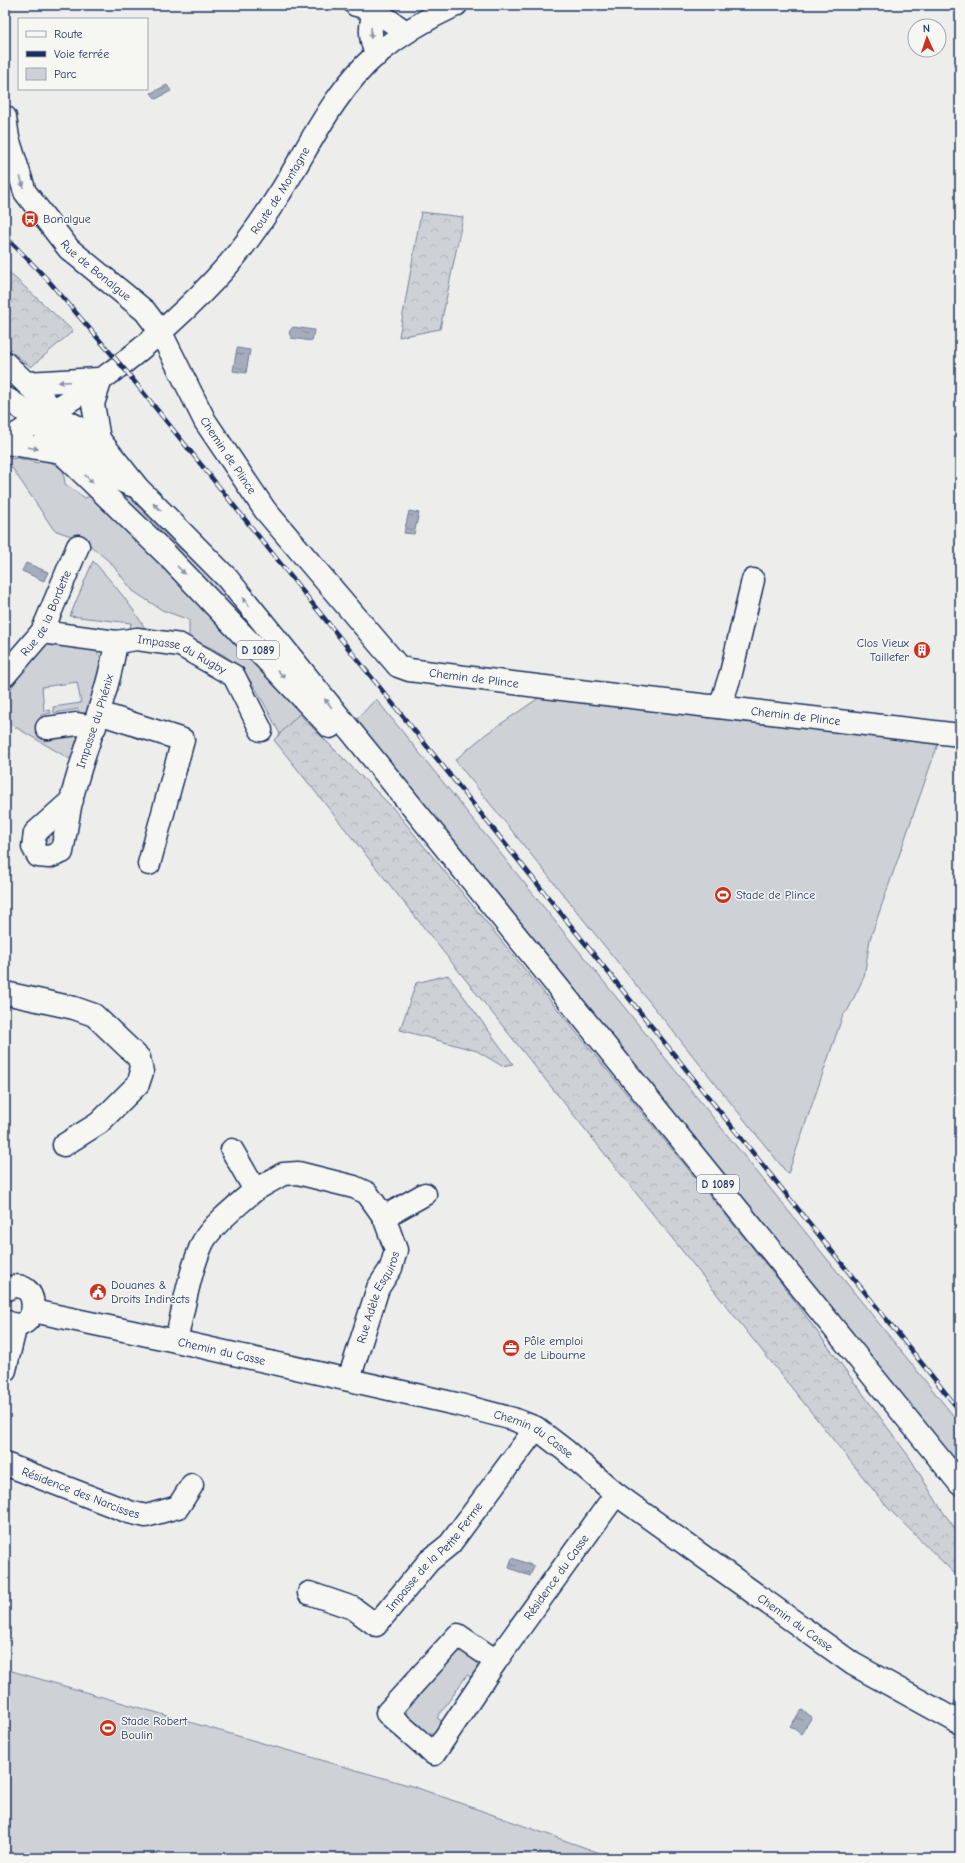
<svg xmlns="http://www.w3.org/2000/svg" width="965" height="1863" font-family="'Comic Neue',sans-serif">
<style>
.green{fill:#ced2d7;stroke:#74809a}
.forest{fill:url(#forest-crowns);stroke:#74809a}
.water{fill:url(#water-ripples);stroke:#6e7a96}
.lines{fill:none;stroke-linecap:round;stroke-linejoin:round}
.minor-casing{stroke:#1b2f5e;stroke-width:25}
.major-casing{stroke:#1b2f5e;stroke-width:25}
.minor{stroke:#f6f6f2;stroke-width:22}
.major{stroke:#f6f6f2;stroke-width:22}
.rail-casing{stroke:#1b2f5e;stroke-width:4.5}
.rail{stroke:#f6f6f2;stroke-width:3;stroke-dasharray:9;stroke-linecap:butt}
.oneway{fill:#8892a8}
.labels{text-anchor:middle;stroke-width:3;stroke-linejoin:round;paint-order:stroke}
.shield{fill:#f6f6f2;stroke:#5d6b8a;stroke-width:1}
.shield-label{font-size:11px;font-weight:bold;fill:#1b2f5e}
.street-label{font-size:12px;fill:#1b2f5e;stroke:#f6f6f2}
.poi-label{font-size:12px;fill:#1b2f5e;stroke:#f6f6f2;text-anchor:start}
</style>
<defs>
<pattern id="forest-crowns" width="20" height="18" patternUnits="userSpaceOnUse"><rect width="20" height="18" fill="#ced2d7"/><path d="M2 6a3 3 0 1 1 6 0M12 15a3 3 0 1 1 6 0" fill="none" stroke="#b0b5bb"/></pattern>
<pattern id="water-ripples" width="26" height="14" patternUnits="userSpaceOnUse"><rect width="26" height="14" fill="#a5acbc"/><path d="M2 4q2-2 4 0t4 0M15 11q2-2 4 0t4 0" fill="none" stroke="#868c9c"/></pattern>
</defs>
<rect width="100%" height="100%" fill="#edeeec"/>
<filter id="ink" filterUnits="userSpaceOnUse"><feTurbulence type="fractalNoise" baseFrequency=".025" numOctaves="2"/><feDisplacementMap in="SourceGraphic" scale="8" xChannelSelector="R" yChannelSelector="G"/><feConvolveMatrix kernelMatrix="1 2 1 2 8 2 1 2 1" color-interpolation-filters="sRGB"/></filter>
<g filter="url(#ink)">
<!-- green -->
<path class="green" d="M43,457L63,470L65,484L85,498L97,494L304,709L280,734C254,685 246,658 189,639V620L162,610L133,591L111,563L85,541L54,530L6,459L18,458L38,463Z
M128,496L178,547L215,577L316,703L124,497Z
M93,561C115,585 134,608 150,637L129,636L131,623L70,616Z
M42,641L92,647L100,656L104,667L89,719H80L78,709L54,713L53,707L81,703L77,682L42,687L44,711L50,710L51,713L41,715L44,741L82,734L75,762L5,721V698Z
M546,693L940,738L870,939L864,977L848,1010L843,1015L788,1174L455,760L486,734Z
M376,699L960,1424V1473L354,722Z
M57,820L52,852L40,840Z
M464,1650L479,1661L481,1672L476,1680L467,1675L437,1718L447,1724C428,1741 418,1732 406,1713L407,1706L451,1653Z
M5,1669L415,1787L614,1858H5Z
M960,1693V1713L951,1708Z"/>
<!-- forest -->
<path class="forest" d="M421,212L463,217L440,329L399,337Z
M5,269L73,331L31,367L5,347Z
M299,714L392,807L783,1285L910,1458L941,1509L960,1535V1570L957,1576L887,1507L274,740Z
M448,975L513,1064L502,1066L477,1051L400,1030L416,983Z"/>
<!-- water -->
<path class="water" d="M167,85L171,91L156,99L151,93Z
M293,327L314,330L312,341L291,338L289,332Z
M237,348L250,350L246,373L233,371Z
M409,511L419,513L414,534L404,533Z
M26,563L48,572L44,581L22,571Z
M512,1558L534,1566L530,1576L509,1568Z
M802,1710L812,1717L801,1734L790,1726Z"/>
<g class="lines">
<!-- minor casing -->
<g class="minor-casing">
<g id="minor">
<path d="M356,5L374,10L406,32"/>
<path d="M376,5C370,22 368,38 377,55"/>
<path id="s1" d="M5,117L8,138L25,192L69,249L145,311L160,331L205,421L265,510L398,666L409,670L545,687L960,735"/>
<path id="s2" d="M42,632L116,642L137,639L180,645L234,676L261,730"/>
<path id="s3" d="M5,675L42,632L78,546"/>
<path d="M720,707L731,673L753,580"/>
<path d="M99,713L183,740L149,864"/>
<path d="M47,728L77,724L95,727"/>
<path id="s4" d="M72,800L35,833L33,847L38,856L49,857L62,852C65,835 68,818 71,801C84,747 108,697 116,642"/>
<path d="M5,993L74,1008L94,1015L139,1058L142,1072L138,1084L99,1123L64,1145"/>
<path d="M232,1150L255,1190L283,1174L298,1173L354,1187L367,1193L384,1217"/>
<path d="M5,1290C42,1270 42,1341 5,1321"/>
<path id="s5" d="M33,1311L176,1341L456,1404L513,1419L536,1428L566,1451L616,1494L853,1664L960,1723"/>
<path d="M176,1341C183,1311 190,1269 203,1242C212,1225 240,1203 255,1190"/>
<path d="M5,1370L16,1325"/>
<path id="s6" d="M349,1379L378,1288L391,1268L396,1250L384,1217L425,1194"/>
<path id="s7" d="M5,1464L129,1512L146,1516L178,1507L192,1485"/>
<path id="s8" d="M309,1593L353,1608L376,1625L429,1561L450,1544L536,1428"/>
<path id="s9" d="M496,1661L458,1635L387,1713L434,1754L496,1661L616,1494"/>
</g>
</g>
<!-- major casing -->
<g class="major-casing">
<g id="major">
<path d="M5,363L65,420L99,439L138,488L227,578L960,1484"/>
<path d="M26,383L98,379"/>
<path d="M5,398C29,411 46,429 61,452L165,553L330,727"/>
<path d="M55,427L60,429L110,476L131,485"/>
<path d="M99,439L93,404L101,379"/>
<path id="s10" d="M5,442C37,420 71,401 102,379C144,349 194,304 228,265C247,243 264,218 280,193C310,145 334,91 377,54C401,34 428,18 456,5"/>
<path d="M5,443L61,452"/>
</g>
</g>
<!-- minor -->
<use href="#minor" class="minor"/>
<!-- major -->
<use href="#major" class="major"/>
<!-- rail casing -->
<g class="rail-casing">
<path id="rail" d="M5,236L47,279L126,371L960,1411"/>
</g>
<!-- rail -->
<use href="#rail" class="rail"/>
</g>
<!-- one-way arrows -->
<defs><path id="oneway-solid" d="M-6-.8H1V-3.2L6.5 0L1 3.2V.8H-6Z"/></defs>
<g class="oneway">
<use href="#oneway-solid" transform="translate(371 33) rotate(93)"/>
<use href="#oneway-solid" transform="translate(22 182) rotate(73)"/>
<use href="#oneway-solid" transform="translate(64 382) rotate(177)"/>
<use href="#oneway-solid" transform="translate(33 448) rotate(10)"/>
<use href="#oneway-solid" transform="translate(89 479) rotate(44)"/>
<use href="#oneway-solid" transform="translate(157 507) rotate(-136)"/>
<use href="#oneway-solid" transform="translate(181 570) rotate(46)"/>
<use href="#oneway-solid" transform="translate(246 602) rotate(-129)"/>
<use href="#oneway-solid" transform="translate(281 674) rotate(47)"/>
<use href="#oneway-solid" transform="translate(328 703) rotate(-129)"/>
</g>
</g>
<!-- icons -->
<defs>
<g id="bus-disc" transform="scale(0.9)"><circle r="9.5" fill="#c8321e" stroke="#f6f6f2"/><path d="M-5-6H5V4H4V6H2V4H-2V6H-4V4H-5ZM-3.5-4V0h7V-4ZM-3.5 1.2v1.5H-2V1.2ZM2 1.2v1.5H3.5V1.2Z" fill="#fff"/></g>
<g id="building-disc" transform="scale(0.9)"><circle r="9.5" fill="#c8321e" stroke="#f6f6f2"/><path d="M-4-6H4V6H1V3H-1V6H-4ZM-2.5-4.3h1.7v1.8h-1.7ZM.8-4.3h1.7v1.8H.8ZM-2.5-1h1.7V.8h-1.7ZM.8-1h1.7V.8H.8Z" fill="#fff"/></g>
<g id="stadium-disc" transform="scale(0.9)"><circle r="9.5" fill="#c8321e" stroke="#f6f6f2"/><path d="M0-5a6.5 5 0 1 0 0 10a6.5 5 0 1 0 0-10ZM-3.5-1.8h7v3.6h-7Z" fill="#fff"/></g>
<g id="civic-disc" transform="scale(0.9)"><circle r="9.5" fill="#c8321e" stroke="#f6f6f2"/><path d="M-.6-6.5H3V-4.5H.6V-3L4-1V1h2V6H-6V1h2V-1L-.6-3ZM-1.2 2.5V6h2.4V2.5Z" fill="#fff"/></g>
<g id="office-disc" transform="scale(0.9)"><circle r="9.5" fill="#c8321e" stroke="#f6f6f2"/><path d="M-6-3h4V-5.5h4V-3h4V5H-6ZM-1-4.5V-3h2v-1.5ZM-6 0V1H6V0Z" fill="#fff"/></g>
</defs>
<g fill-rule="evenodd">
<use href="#bus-disc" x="30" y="219"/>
<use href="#building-disc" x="922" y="650"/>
<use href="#stadium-disc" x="723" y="895"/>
<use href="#civic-disc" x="98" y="1292"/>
<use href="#office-disc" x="511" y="1348"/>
<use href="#stadium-disc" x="108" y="1728"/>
</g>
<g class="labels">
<!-- shield labels -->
<g class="shield">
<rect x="237" y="641" width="42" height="18" rx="3"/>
<rect x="697" y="1175" width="42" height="18" rx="3"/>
</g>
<g class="shield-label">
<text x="258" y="654">D 1089</text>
<text x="718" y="1188">D 1089</text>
</g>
<!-- street labels -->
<g class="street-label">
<text dy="4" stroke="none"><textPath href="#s10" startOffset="377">Route de Montagne</textPath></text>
<text dy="4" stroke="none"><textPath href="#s1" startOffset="184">Rue de Bonalgue</textPath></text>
<text dy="4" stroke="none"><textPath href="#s1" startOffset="415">Chemin de Plince</textPath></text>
<text dy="4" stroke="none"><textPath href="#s3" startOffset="75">Rue de la Bordette</textPath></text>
<text dy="4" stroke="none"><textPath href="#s2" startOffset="144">Impasse du Rugby</textPath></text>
<text dy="4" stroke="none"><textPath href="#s1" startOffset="763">Chemin de Plince</textPath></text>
<text dy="4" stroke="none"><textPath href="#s1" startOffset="1087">Chemin de Plince</textPath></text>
<text dy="4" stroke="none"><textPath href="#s4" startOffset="234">Impasse du Phénix</textPath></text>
<text dy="4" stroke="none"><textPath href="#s6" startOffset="87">Rue Adèle Esquiros</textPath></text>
<text dy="4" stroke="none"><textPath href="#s5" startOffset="193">Chemin du Casse</textPath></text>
<text dy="4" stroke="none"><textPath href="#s5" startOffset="517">Chemin du Casse</textPath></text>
<text dy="4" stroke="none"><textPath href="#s7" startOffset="81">Résidence des Narcisses</textPath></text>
<text dy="4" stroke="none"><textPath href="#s8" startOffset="165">Impasse de la Petite Ferme</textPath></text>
<text dy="4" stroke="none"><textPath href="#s9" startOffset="429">Résidence du Casse</textPath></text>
<text dy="4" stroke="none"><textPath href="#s5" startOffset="841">Chemin du Casse</textPath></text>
</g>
<!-- poi labels -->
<g class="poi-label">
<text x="43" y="223">Bonalgue</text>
<text x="909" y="647" text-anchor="end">Clos Vieux<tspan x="909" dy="14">Taillefer</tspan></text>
<text x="736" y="899">Stade de Plince</text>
<text x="111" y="1289">Douanes &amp;<tspan x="111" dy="14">Droits Indirects</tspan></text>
<text x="524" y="1345">Pôle emploi<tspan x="524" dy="14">de Libourne</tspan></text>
<text x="121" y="1725">Stade Robert<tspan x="121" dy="14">Boulin</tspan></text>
</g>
</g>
<!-- margin -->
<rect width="965" height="1863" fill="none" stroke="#f6f6f2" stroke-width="20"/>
<rect x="10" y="10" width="945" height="1843" fill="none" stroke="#1b2f5e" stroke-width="1.5" filter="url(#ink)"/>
<!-- legend -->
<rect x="18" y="18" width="130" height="72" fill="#f6f6f2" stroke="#9ea6b7"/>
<rect x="26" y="31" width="20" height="6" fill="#f6f6f2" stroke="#9ea6b7"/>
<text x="54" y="38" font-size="12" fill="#1b2f5e">Route</text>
<rect x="26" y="51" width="20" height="6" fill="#1b2f5e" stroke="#9ea6b7"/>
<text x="54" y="58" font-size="12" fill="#1b2f5e">Voie ferrée</text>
<rect x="26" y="68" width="20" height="12" fill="#ced2d7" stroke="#9ea6b7"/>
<text x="54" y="78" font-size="12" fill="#1b2f5e">Parc</text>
<!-- north arrow -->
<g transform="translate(927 38) rotate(357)"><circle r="19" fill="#f6f6f2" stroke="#9ea6b7"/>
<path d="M0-3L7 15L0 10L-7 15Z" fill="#c8321e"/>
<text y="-6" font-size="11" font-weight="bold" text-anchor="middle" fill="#1b2f5e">N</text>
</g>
</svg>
